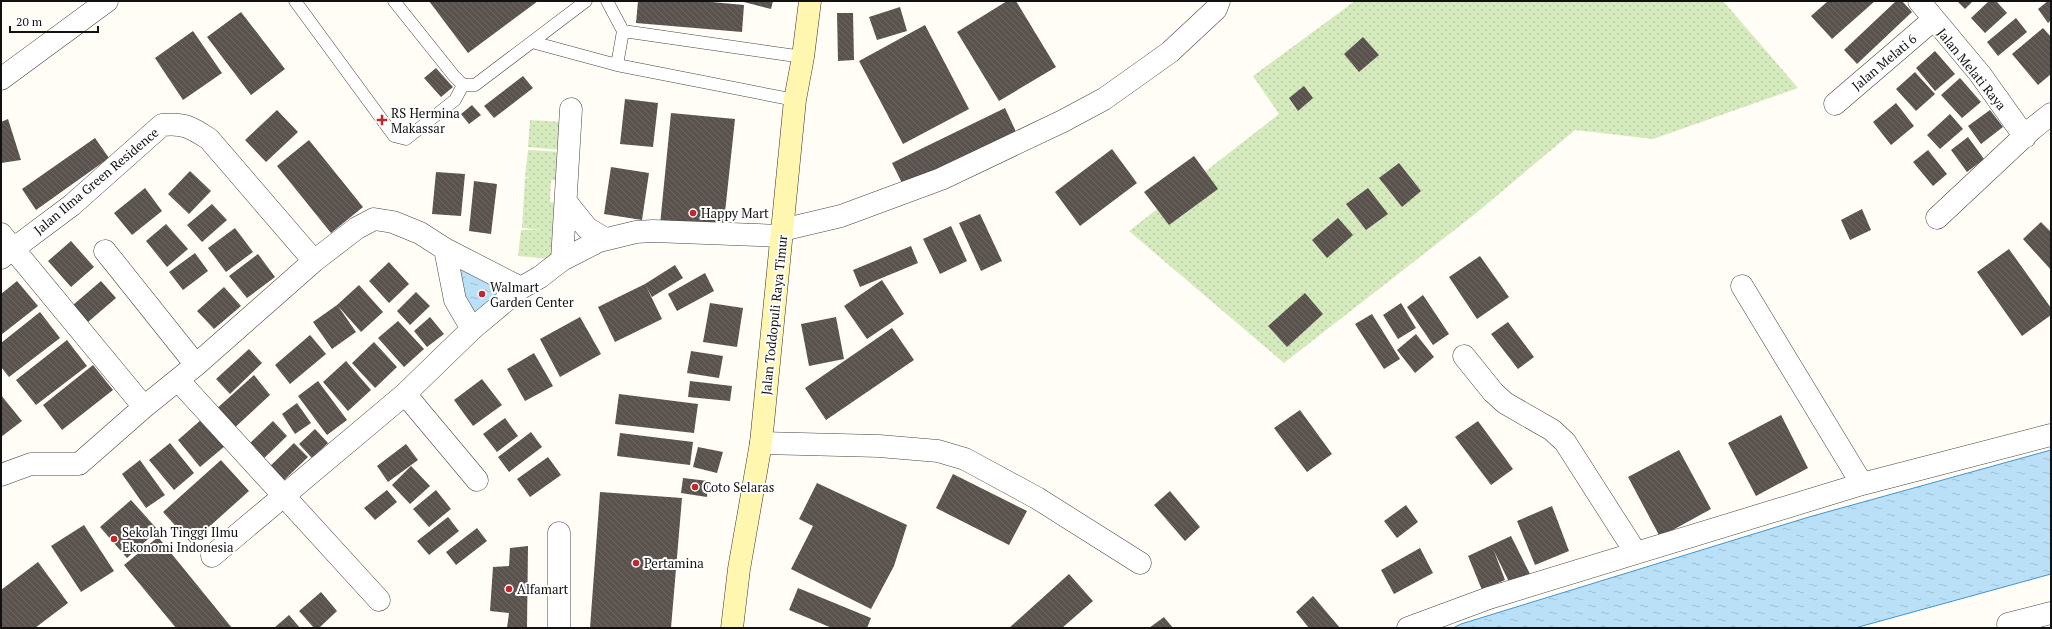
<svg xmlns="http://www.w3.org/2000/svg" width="2052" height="629" font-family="'PT Serif',serif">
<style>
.grass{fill:url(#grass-dots)}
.water{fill:url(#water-ripples);stroke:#3f96cf}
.building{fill:url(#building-back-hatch)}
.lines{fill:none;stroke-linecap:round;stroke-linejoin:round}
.lane-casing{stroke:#444;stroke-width:13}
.street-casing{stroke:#444;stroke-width:23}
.secondary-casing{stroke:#333;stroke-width:23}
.lane{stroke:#fff;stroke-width:12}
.street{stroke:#fff;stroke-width:22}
.secondary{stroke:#fff6b0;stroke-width:22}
.poi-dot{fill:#c4262e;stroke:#fff;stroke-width:1.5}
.labels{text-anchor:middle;stroke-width:4;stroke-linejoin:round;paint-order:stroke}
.street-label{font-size:13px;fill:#111;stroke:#fff}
.poi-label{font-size:13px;fill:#111;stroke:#fff;text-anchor:start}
</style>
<defs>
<pattern id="grass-dots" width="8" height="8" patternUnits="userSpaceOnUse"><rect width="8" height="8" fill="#d5ebbd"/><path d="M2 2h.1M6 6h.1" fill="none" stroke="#b6c8a1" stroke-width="1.8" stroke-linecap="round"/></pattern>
<pattern id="water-ripples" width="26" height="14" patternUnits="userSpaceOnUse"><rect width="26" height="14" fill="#b9e0f7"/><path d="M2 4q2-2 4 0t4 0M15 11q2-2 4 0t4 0" fill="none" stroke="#9ebfd3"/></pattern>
<pattern id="building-back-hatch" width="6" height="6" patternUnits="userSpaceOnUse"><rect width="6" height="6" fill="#5a524d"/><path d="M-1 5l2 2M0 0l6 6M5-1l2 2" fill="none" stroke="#6d6662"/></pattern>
</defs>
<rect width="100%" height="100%" fill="#fffdf5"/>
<!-- grass -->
<path class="grass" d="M1355,1H1723L1798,88L1653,139L1575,130L1475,214L1284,363L1129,231L1279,114L1253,76Z
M530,120L563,122L561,150L528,147Z
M528,150L561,152L558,180H551L550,202L557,203L552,259L518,256L521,230H541L522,228L525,178H532L525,177Z"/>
<!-- water -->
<path class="water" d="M453,260L510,288L473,320L460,299Z
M2051,450V574L1855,628H1453L1461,624L1809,517Z"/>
<!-- building -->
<path class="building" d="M429,1H538L468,53Z
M638,1H701L744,5L742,32L636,23Z
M740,1H773L771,9Z
M1007,1H1016L1056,67L999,101L957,32Z
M1828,1H1875L1832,39L1811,16Z
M1896,1H1902L1912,12L1857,64L1844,50Z
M1957,1H1973L1965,9Z
M1989,1H1996L2007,13L1985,33L1971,18Z
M2048,1H2051V20L2048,23L2038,9Z
M900,7L907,31L877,40L869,17Z
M241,12L285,69L251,95L207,37Z
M837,13H853L854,60L838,61Z
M2016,18L2027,32L1998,56L1987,42Z
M925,25L969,109L903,144L859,61Z
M2043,28L2051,37V74L2038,85L2012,54Z
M193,31L222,73L183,100L155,58Z
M1363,37L1379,55L1359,72L1344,54Z
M1935,51L1955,74L1935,91L1916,68Z
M436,68L453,87L441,97L424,78Z
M1915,72L1935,94L1916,111L1896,89Z
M523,76L533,88L494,118L484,106Z
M1960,78L1981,102L1962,118L1941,95Z
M1304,86L1313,98L1298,111L1289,98Z
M625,99L658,103L653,147L620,144Z
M1896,103L1914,126L1891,145L1873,122Z
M472,105L481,115L469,124L461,114Z
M1005,108L1017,134L905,189L892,163Z
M277,110L298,132L266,162L245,140Z
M1990,110L2003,127L1981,144L1968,126Z
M671,113L735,119L723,231L660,225Z
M1950,114L1963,129L1940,149L1927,135Z
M8,119L21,160L1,163V122Z
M1968,137L1984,159L1967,172L1951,150Z
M95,138L109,158L36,210L22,189Z
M309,140L363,207L331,233L277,166Z
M1112,149L1137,183L1080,226L1055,192Z
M1928,150L1947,174L1933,186L1913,162Z
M1194,156L1218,189L1169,225L1144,192Z
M1399,163L1421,191L1402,207L1379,178Z
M611,167L649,173L642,220L604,214Z
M190,171L211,191L189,214L168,194Z
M436,172L465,174L461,216L432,214Z
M474,181L497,184L491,234L469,231Z
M145,188L162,211L132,235L114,213Z
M1368,188L1388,214L1366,230L1346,204Z
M212,204L227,220L202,242L187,225Z
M1862,209L1871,230L1850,240L1841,220Z
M980,214L1002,261L981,271L959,223Z
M1338,218L1353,235L1327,258L1312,240Z
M2041,222L2051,232V270L2023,239Z
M166,224L188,249L167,267L146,241Z
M951,226L967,261L940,274L923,239Z
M235,228L253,252L226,272L208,248Z
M71,241L94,267L71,287L48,261Z
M911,246L918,263L860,287L853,270Z
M2009,249L2051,308V315L2022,336L1977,272Z
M195,253L208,271L183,290L169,272Z
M258,254L275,277L247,298L229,276Z
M1480,256L1509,297L1477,319L1449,277Z
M389,262L409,284L389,303L369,281Z
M675,265L683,278L652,297L646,286L662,319L615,342L598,307L645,284Z
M705,273L714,291L677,311L668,294Z
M882,280L904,314L867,339L844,306Z
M17,281L38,306L1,335V294Z
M101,281L116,298L88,322L73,305Z
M359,285L383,312L361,332L338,306L356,332L332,349L313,322L337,305Z
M224,287L241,306L214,329L197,311Z
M416,292L430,306L410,325L397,311Z
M1305,293L1323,314L1287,347L1268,326Z
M1423,295L1449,334L1433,345L1407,307Z
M710,303L743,308L737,347L703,342Z
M1401,303L1416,328L1398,339L1383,315Z
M40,312L60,338L9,377L1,367V343Z
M1372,314L1400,359L1384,369L1355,324Z
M430,317L444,334L427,347L414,331Z
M580,317L601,354L560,377L540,339Z
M836,317L844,359L809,366L801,324Z
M398,321L424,349L404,367L378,338Z
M1508,322L1534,357L1518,369L1491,334Z
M892,328L914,360L826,420L805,388Z
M1416,334L1434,357L1415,373L1397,350Z
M310,335L326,354L290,384L275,365Z
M67,340L87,366L36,405L16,380Z
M374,342L397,367L375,388L352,363Z
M249,349L262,363L230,394L216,379Z
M691,351L723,356L719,378L687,373Z
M534,353L553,386L525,401L507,369Z
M346,361L371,390L348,411L323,382Z
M93,365L113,390L62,430L43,405Z
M254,375L270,395L231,431L214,411Z
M482,379L502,405L473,426L454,400Z
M318,381L347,420L327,435L298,396Z
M690,381L732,386L730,401L688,397Z
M619,394L698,404L694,433L615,424Z
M1,395L22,421L1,437Z
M297,403L311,423L295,434L282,414Z
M1300,410L1332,454L1307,472L1274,428Z
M1781,415L1808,468L1756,496L1728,443Z
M505,418L518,436L497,452L483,434Z
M202,419L225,446L200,467L178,440Z
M273,421L287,436L260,462L246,447Z
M1478,421L1513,469L1491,485L1455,437Z
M315,429L328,443L312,458L299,444Z
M531,432L542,447L509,472L498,457Z
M620,433L693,442L690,465L617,456Z
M170,443L194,473L174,490L149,460Z
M294,443L308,457L279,485L265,471Z
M406,444L418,460L388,482L377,466Z
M698,447L723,452L717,473L693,467Z
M1679,450L1711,509L1660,537L1628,477Z
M548,457L561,475L530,497L517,479Z
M140,460L165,495L146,508L122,474Z
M221,460L249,491L191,543L163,512Z
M411,466L430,486L410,504L392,485Z
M953,474L1027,511L1009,545L936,508Z
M683,478L708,481L707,497L681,493Z
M817,483L907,525L894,566L871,609L791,569L813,526L799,519Z
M387,490L397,502L375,520L364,508Z
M436,490L451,509L429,527L413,509Z
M1170,491L1200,527L1185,541L1154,505Z
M600,492L682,498L671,628H590Z
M131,500L158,530L127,558L100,527Z
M1406,505L1418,522L1397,538L1384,521Z
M1552,506L1569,551L1535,565L1517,521Z
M448,517L459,531L429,555L417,541Z
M84,525L114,571L81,592L51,546Z
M477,528L487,541L456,565L446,552Z
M1511,536L1531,576L1511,586L1494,551L1505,580L1482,590L1468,556Z
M158,537L232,628H176L124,565Z
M528,546L527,628H507L509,613L490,611L493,567L509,566L510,548Z
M1420,548L1433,573L1394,594L1381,570Z
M38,562L68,603L35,628H1V590Z
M1069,574L1093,601L1062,628H1009Z
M798,588L871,618L867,628H832L789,610Z
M321,592L337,611L319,628H314L299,611Z
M1313,596L1340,628H1309L1296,612Z
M289,615L300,628H274Z
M1164,617L1173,628H1149Z"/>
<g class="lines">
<!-- lane casing -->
<g class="lane-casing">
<path id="lane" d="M295,1L394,136L406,139L455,100L463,85
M394,1L454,76L463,85H475L586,1
M607,1L623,31L617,65
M623,31L803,57
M532,42L617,65L795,100"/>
</g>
<!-- street casing -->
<g class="street-casing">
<path id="street" d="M1919,1L1980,74L2025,137
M1,79L107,1
M1835,104L1933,20
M566,202L587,228L605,239
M1937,218L2032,129L2051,114
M782,230L841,216L941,179L1063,121L1104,99L1170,52L1216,9L1219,1
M1,234L144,407
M445,249L455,300L472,329
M105,251L196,365
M1,258L72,205L162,125C184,123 191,127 209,139L314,261
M562,260L571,109
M1742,286L1862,484
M1464,356L1493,392L1505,403L1552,430L1565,442L1636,553
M178,380L379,600
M761,443L879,446L938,451L965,459L1037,498L1140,563
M1,475L31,464H79L144,407L196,365L314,261L357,228L374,219L393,222L420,233L445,249L521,288
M477,480L405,394L472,329L521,288L540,277L562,260L599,241L636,232L653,231L781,236
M559,533V628
M212,556L405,394
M2008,624L2051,613
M1408,628L1489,598L1862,484L2051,435"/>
</g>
<!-- secondary casing -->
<g class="secondary-casing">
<path id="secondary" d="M732,628L739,569L761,443L795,100L803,57L810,1"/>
</g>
<!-- lane -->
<use href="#lane" class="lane"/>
<!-- street -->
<use href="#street" class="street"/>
<!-- secondary -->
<use href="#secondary" class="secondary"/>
</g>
<!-- markers -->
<g class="poi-dot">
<path d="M380 114h4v4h4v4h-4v4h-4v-4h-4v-4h4z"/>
<circle cx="693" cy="213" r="4"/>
<circle cx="482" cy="294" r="4"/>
<circle cx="695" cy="487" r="4"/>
<circle cx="114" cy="539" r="4"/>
<circle cx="636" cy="563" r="4"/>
<circle cx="509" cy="589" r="4"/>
</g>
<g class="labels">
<!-- street labels -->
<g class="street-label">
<text transform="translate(1884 62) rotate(-40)" y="5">Jalan Melati 6</text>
<text transform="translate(1972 69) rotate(51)" y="5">Jalan Melati Raya</text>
<text transform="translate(96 181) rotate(-40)" y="5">Jalan Ilma Green Residence</text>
<text transform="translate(774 315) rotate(-84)" y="5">Jalan Toddopuli Raya Timur</text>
</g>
<!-- poi labels -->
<g class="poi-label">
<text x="391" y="118">RS Hermina<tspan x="391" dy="15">Makassar</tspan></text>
<text x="701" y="218">Happy Mart</text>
<text x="490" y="292">Walmart<tspan x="490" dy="15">Garden Center</tspan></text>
<text x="703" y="492">Coto Selaras</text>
<text x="122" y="537">Sekolah Tinggi Ilmu<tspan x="122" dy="15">Ekonomi Indonesia</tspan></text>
<text x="644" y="568">Pertamina</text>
<text x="517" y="594">Alfamart</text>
</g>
</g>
<!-- border -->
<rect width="2052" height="629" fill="none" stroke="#111111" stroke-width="4"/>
<!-- scale -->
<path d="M10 26v6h88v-6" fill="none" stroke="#111111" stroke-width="2"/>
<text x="16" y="26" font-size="12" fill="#111111" stroke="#ffffff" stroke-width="3" paint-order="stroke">20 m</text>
</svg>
